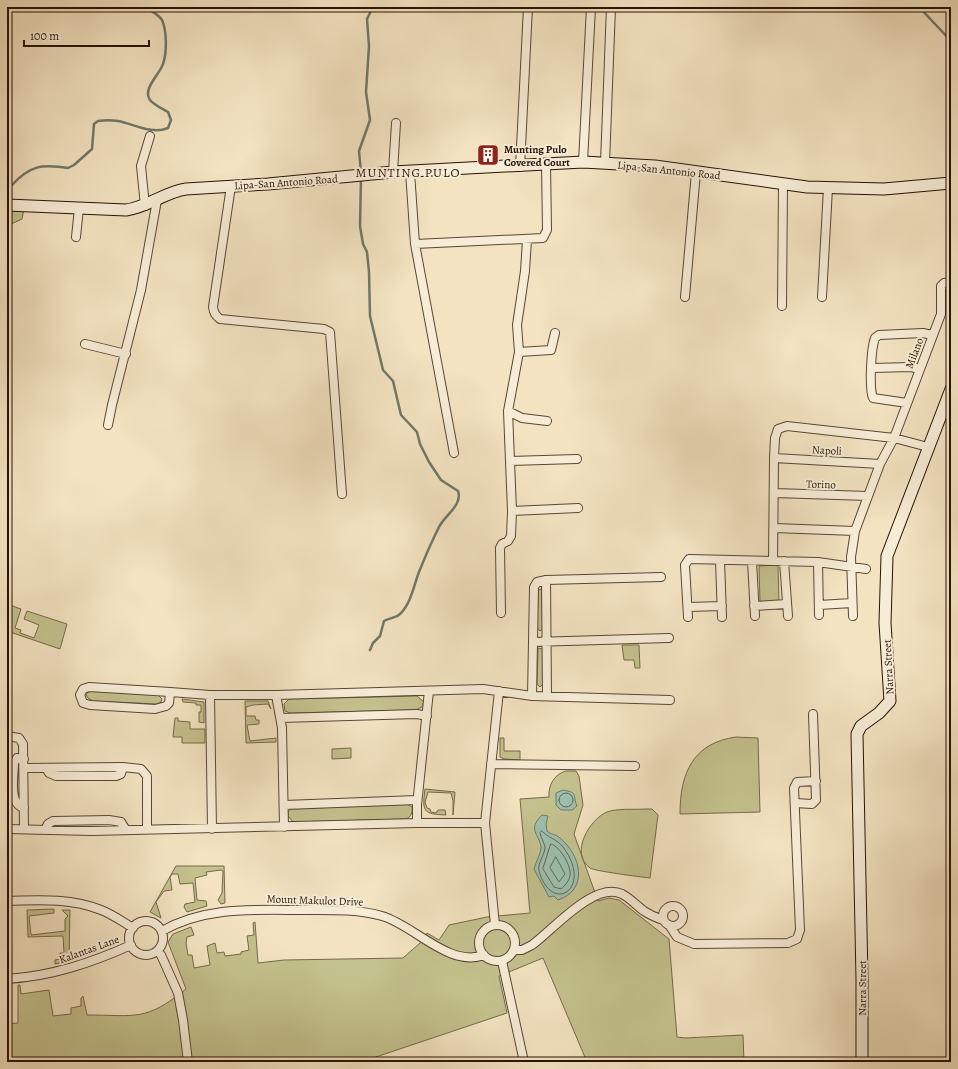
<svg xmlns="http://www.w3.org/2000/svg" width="958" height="1069" font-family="Alegreya,serif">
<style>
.green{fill:#c3c18d;stroke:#76694a}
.water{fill:#9dbfad;stroke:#6e796a}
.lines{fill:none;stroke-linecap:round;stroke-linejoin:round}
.shore{stroke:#62685a;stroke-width:1}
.stream{stroke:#6e796a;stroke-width:2.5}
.street-casing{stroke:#5b4635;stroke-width:10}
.secondary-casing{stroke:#281106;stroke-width:13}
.street{stroke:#f7edd7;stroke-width:8}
.secondary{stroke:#f7edd7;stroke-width:11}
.labels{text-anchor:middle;stroke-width:4;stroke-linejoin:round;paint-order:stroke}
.poi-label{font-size:11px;font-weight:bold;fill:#281106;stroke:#f7edd7;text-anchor:start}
.street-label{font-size:11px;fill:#281106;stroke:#f7edd7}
.quarter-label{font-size:13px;letter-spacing:1px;fill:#281106;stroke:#f7edd7}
</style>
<rect width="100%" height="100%" fill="#f3e3c1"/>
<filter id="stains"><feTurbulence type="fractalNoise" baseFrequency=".005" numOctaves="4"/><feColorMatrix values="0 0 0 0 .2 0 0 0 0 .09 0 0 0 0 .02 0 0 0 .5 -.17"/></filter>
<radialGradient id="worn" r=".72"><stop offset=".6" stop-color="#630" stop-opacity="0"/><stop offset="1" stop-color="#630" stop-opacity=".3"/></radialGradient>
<!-- green -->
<path class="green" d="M7,208L24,209L22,219L7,226Z
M778,565L779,602H760L759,566Z
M541,589L542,591L543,629L540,631L537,628L538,590Z
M7,604L21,609L15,628L21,630L20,633L34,638L39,625L24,619L27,611L67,624L60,649L7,631Z
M622,645H639L640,668H635L634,660H624Z
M538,648L543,649V684L540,687L537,684Z
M92,691L158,695L162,699L161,702L157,704L93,701L88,698L86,695L88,692Z
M417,696L424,702L422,707L416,710L290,713L285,711L284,704L289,699Z
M182,699L204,702V723L199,722V712H201V705H196V703L183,702Z
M245,701H268L271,709L268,704L253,705L246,707V716H255L256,720H259V724L247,725L250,741L276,738V742L246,743Z
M175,718H178V721L190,722V729H205V743H182V737H173Z
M736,737L758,738L760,812L680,814C680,773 693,743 736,737Z
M500,738H504V751H520V760L504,759L500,757Z
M351,748V758L332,759V749Z
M566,771H576L579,776L583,805L574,834L598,901L609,898L619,900L669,939L677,1037L685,1038L743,1035L744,1062H587L543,958L499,976L507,1013L361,1062H7V1024L18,1023V985H20L21,994L49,990L53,1016L71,1014V1008L81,1006V998L83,996L87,1015C136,1015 145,1022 186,989L168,942L173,934L191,927L194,935L187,937L186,943L188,955H192L194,968L210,965L207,946L215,943L217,953L224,952L225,956L241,954V952L249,950L247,936L254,935L253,923L255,922L258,963L284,960L403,958L420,943L427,933L439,940L449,925L487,917L530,913L520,799L549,797C548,786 554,774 566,771Z
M425,789L455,792L453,815V801L451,793L428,792L425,802L427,808L430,809L431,812L436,813L438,810H445L446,815C423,814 422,812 425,789Z
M407,804L412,807C413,812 411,817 406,819L293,822L288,816V812L291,809Z
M644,809H652L658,815L650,878C641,877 594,871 590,868C569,853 590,819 607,812C618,808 633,810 644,809Z
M176,866H224L225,903L221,904L218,900L222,893L223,871L221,870L206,872L207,875L195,878L197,900L206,901L207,906L187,912L184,907L185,904L195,902L193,883L180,884L178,874H172L170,877L172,890L164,891L156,902L161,918L150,912Z
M54,909V913L29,916L31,935L65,931V919L68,916L62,910H70L69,961L55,964V960L60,959V953H64L63,936L28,937L27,910Z"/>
<!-- water -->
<path class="water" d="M563,790C579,793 572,794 577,806L572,810H561L556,805V793Z
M542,815L548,816L546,824L547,831C551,835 556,834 560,838C581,855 589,890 558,900L554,896L549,897L534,869C536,861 541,854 541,847C539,833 527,830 542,815Z"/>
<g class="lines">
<!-- shore -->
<path class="shore" d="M559 800a7 7 0 1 1 14 0a7 7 0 1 1-14 0Z
M542,831C548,838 557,839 563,847C594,888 552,916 539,871C537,863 545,855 545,847C544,842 541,838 540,833Z
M551,844C560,846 572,867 570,876C569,881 565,886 561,889L554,887L543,869Z
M556,857L565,874L559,882L550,868Z"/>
<!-- stream -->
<path class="stream" d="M919,7L951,41
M361,173L359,151L370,120L366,92L369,46L367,19L373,7
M361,178L360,226L363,244L367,252L369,272L370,316L383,370L393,381L401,415L417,432L420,444L429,462L441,480L458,491C463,505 445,515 439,527C432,541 425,557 419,572C414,585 411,603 401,613C397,618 389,618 384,621L380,636L373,643L370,650
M9,202L11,186C30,165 42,164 68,168L74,165L92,149L94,124L98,121C105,120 111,120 118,121C134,124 152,135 168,128L171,120L168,112C163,109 154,105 150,100C142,89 160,74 163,64C167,52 167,31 162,20C159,15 150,10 145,7
M7,320V324"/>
<!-- street casing -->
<g class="street-casing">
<path id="street" d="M583,162L591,7
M605,163L611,7
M520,167L528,7
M393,172L396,123
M410,172L415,244L454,453
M231,186L213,307C214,313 215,315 220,319L324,329L330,332L342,494
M145,206L141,166L150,136
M76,237L79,208
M415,244L543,238L547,230L546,164
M685,297L696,172
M822,297L828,188
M782,306L783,184
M85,344L126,354
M519,352L551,350L555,333
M872,368L911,367L920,369
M907,403L873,398C869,388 871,348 875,338L879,335L923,333L932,335
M508,411L522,418L547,421
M108,425L112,405L141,290L157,200
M774,458L880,464
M510,461L577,459
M774,493L868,496
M512,511L578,508
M774,528L855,531
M720,560L722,617
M752,561L755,616
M773,561L774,458L775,438L778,429L787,426L894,438L928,447
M784,561L788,616
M818,562L819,615
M546,580L547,696
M819,605L852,603
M754,606L787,604
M688,607L722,606
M501,613L500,548L502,544L508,541L511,536L512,511L508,411L519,352L517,325L525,271L527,240
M853,616L851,557L855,531L880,464L894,438L941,314V286L944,283L951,282
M688,617L685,565L689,559L818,562L866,569
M533,642L669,638
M89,687L170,692L169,703L166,706L155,709L90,705L83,703L80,695L83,689Z
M170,692L210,695H276L483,689L532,696L670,700
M210,695L212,829
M276,695L282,728L284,827
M532,696L534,587L537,582L546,580L661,577
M281,718L417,714L427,716
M7,736L19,738L23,744L24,829
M24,759L17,758L14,763C14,776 8,804 24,808
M491,764L635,766
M24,768L123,767L141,769L147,776V829
M46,768L49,773L56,776H116L121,774L123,767
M795,803L812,804L816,800L813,714
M284,805L417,800
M417,823V805L429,691
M485,823L495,925
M7,829L92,831L417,823H485L499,691
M45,830L48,824L53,821L109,820L121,822L126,830
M7,901C39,900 71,898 101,910C112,914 123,922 133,928
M663 916a10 10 0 1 1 20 0a10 10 0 1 1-20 0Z
M129 938a17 17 0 1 1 34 0a17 17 0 1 1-34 0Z
M479 943a18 18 0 1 1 36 0a18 18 0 1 1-36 0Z
M669,925L677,937L694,944L788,943L797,939L800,930L794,788L797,782L816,781
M162,931C206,906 255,910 304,910C330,910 357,909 382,916C414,925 449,968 484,955
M514,950H522L532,945C553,930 594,881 622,894C630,898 637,906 644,911C650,915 657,918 663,920
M157,951L161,955L178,993L183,1020L188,1062
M502,961L524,1062
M7,979C52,976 91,963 131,945"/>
</g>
<!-- secondary casing -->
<g class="secondary-casing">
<path id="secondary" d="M7,205L126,210C148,207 165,192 186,189L268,184L393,172L583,162L655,166L807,187L884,189L951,183
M862,1062V979L857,734L861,726L879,713L890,701L885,623L887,556L951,389"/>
</g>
<!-- street -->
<use href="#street" class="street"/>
<!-- secondary -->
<use href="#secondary" class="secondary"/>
</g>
<!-- icons -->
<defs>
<g id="building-square" transform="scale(1.15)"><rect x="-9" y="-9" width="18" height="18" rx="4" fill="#8f2418" stroke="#f7edd7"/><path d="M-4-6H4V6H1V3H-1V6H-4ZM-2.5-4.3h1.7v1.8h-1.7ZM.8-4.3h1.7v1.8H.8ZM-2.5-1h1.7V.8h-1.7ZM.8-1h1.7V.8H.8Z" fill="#fff"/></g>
</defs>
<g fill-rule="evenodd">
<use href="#building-square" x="488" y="155"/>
</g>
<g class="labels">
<!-- poi labels -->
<g class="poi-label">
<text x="504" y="153">Munting Pulo<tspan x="504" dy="13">Covered Court</tspan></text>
</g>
<!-- street labels -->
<g class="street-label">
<text transform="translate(669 170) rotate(6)" y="4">Lipa-San Antonio Road</text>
<text transform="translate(286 182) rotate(-4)" y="4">Lipa-San Antonio Road</text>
<text transform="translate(914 353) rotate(-69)" y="4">Milano</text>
<text transform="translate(827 450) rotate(3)" y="4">Napoli</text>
<text transform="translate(821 484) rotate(2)" y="4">Torino</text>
<text transform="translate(888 667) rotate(-93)" y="4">Narra Street</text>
<text transform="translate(315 900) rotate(2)" y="4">Mount Makulot Drive</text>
<text transform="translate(89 949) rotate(-20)" y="4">Kalantas Lane</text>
<text transform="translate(862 988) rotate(-90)" y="4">Narra Street</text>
</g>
<!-- quarter labels -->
<g class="quarter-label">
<text x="408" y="177">MUNTING PULO</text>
</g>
</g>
<!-- margin -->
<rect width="958" height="1069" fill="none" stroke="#f3e3c1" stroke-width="24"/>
<rect x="8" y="8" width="942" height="1053" fill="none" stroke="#281106" stroke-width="2"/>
<rect x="12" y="12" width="934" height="1045" fill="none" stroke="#281106"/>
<!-- scale -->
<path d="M24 40v6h125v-6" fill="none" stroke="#281106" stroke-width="2"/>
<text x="30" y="40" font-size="12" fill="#281106" stroke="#f7edd7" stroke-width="3" paint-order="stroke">100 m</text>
<rect width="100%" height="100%" filter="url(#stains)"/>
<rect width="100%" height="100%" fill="url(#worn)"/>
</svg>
